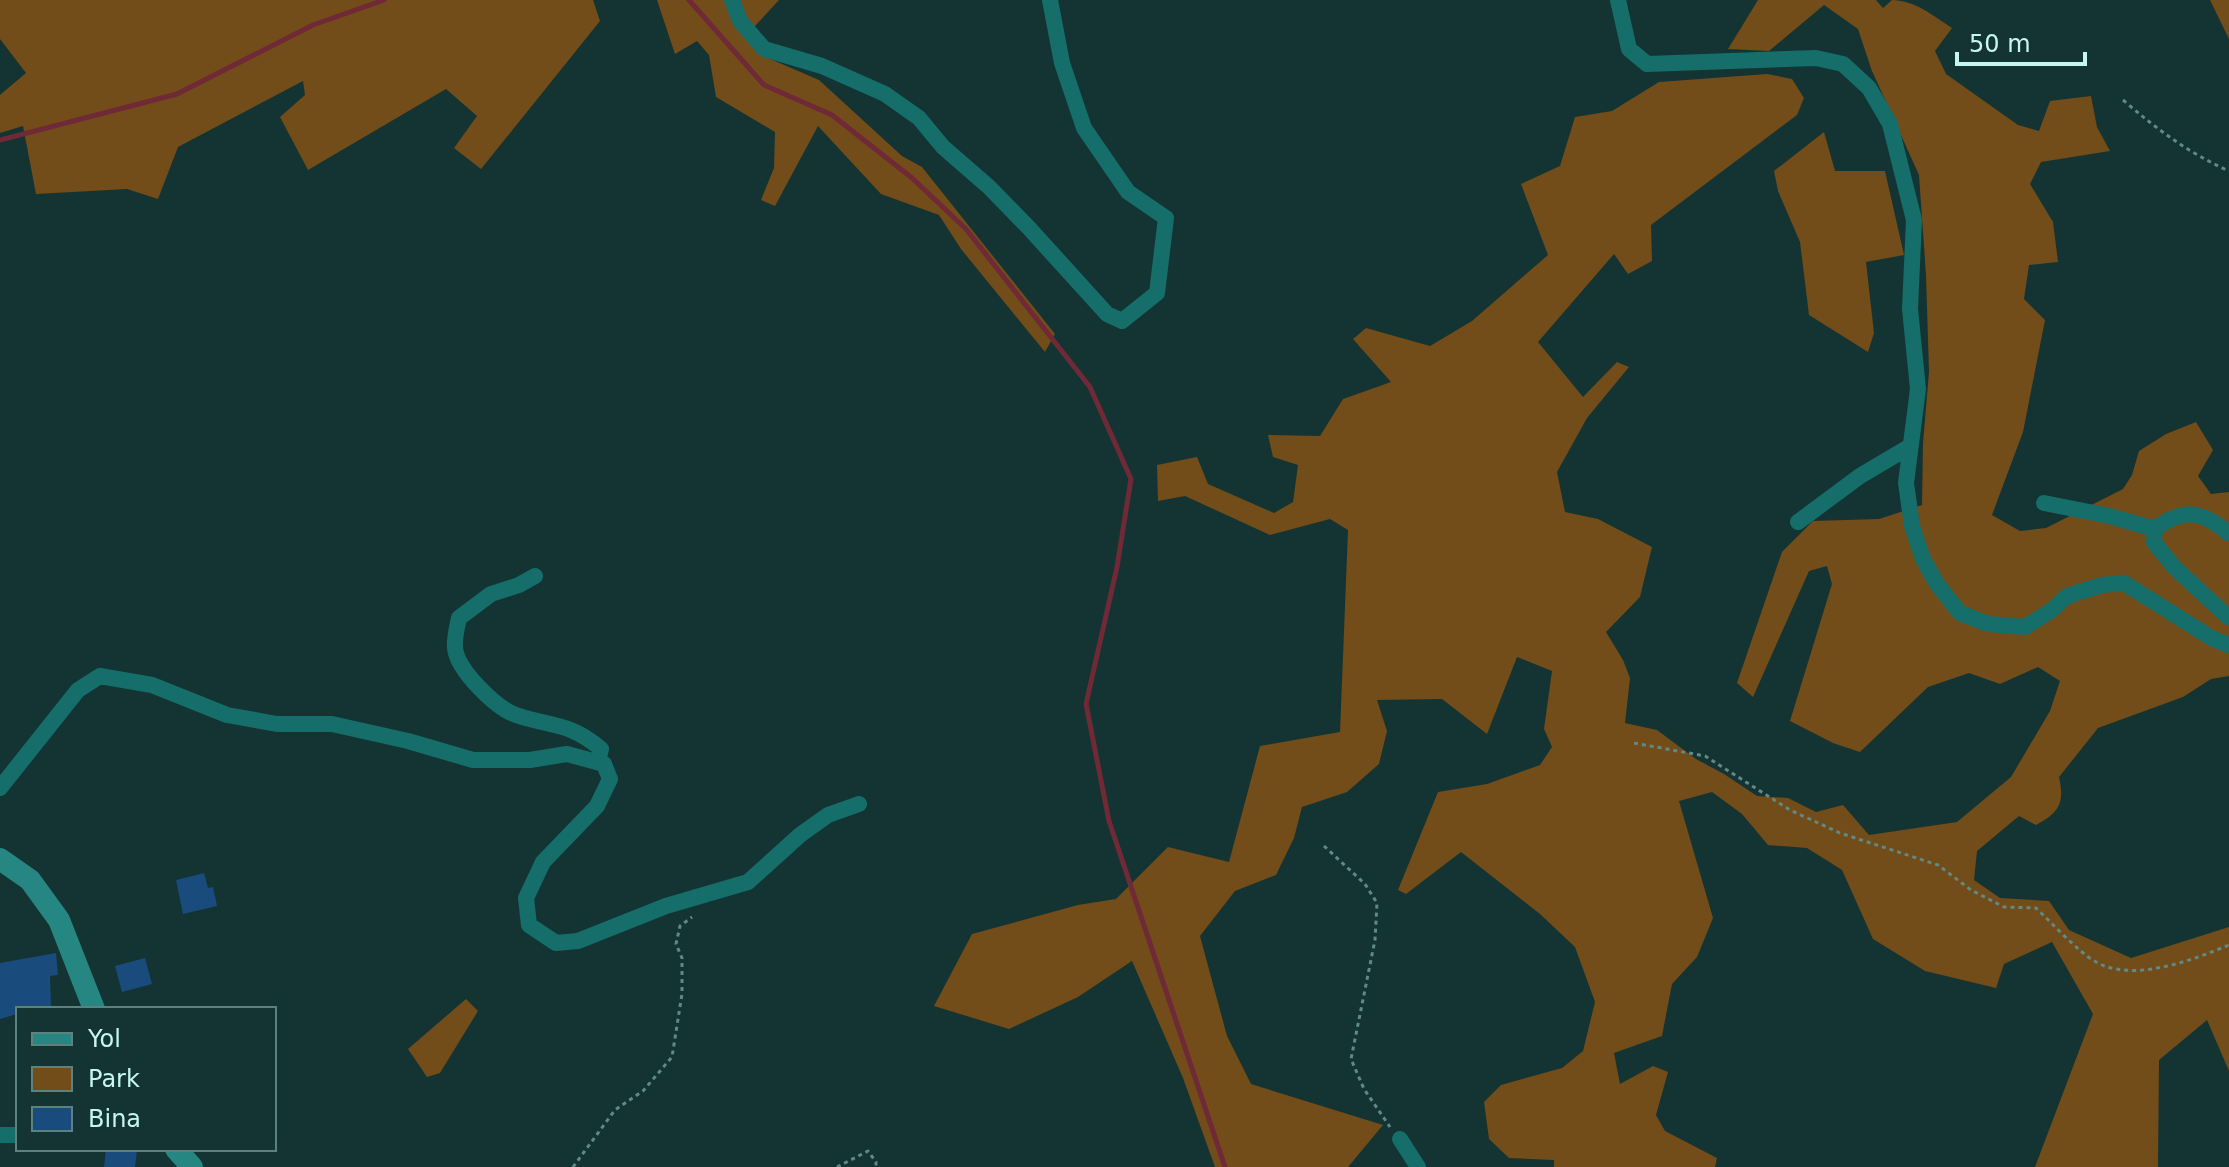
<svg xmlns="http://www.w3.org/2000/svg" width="2229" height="1167" font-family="'DejaVu Sans',sans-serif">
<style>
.green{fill:#724c19}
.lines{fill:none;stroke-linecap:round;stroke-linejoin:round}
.stream{stroke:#702937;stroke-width:5}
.building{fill:#194c7d}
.path{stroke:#618986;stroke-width:3;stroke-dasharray:4 4;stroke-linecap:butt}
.minor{stroke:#156e6a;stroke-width:16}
.secondary{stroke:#268682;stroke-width:22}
</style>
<rect width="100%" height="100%" fill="#133433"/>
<!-- green -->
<path class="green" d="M0,0H593L600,21L481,169L454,148L477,116L446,89L308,170L280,117L305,95L303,81L178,147L158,199L127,189L36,194L23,126L0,133V95L26,73L0,39Z
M657,0H779L745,37L768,58L819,80L902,156L922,167L1055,334L1045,352L961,249L939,215L881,194L818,126L775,206L761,200L774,168L775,132L716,97L709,55L697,41L675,54Z
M1758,0H1876L1883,8L1892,0C1916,1 1932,15 1952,28L1935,51L1946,74L2018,125L2039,131L2050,101L2091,96L2097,127L2110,151L2041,162L2030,184L2053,222L2058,262L2029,265L2024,299L2045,320L2023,432L1992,515L2020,531L2046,528L2123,489L2132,475L2139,451L2166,434L2196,422L2213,450L2198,476L2211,494L2229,492V676L2211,679L2183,697L2098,728L2059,777C2065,803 2059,813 2036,825L2019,816L1977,851L1974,880L2000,898L2049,901L2069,930L2131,958L2229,927V1071L2207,1020L2159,1060L2158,1167H2035L2093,1014L2052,942L2004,964L1996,988L1925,971L1873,939L1842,870L1807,848L1768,845L1742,814L1712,792L1679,801L1713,918L1697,957L1672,984L1662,1036L1614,1053L1620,1084L1653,1066L1668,1072L1656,1115L1665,1131L1717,1158L1715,1167H1554V1160L1509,1158L1489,1139L1484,1102L1501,1085L1562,1068L1583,1051L1595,1002L1575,947L1540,914L1461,852L1406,894L1398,890L1438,792L1487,784L1540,765L1552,747L1544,729L1552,671L1517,657L1487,734L1442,699L1377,700L1387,731L1379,764L1347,792L1302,807L1294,838L1276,875L1235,891L1200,936L1227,1036L1251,1084L1383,1125L1348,1167H1215L1183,1078L1132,961L1078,997L1009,1029L934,1006L972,934L1078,905L1116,899L1168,847L1229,862L1260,746L1340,732L1348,530L1330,519L1270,535L1185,496L1158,501L1157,465L1197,457L1208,484L1274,513L1293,502L1298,465L1273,457L1268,435L1320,436L1343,399L1391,382L1353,339L1366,328L1430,346L1472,321L1548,255L1521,184L1560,166L1575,117L1612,111L1659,82L1767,74L1792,79L1804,98L1797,115L1651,225L1652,261L1628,274L1614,254L1538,342L1583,397L1617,362L1629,367L1587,418L1557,472L1565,512L1598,519L1652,547L1640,597L1606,632L1623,660L1630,678L1625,723L1657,730L1696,759L1724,774L1757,796L1788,798L1816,812L1843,805L1869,835L1957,822L2011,777L2050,711L2060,681L2038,667L2000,684L1969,673L1928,687L1860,752L1833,743L1790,721L1832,584L1827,566L1809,571L1753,697L1737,683L1782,552L1813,521L1879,519L1922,505L1923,443L1929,372L1926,275L1919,175L1872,71L1858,29L1824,5L1769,51L1728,49Z
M2210,0H2229V39Z
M1824,132L1835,171H1885L1904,255L1866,262L1874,333L1868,352L1809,315L1800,242L1778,191L1774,171Z
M466,999L478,1011L440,1073L427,1077L408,1049Z"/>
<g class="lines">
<!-- stream -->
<path class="stream" d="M689,0L764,85L832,115L912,178L966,229L1090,387L1131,479L1117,567L1086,704L1109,821L1225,1167
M0,140L177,94L313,25L384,0"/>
</g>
<!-- building -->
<path class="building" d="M204,873L208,888L213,887L217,906L183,914L176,880Z
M56,953L58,975L50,976L51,1009H16L17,1014L0,1019V963Z
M145,958L152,984L122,992L115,966Z
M106,1149H137L135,1167H104Z"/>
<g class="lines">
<!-- path -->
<path class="path" d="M2123,100C2158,130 2187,152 2229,171
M1634,743L1705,756L1790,810L1840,833L1938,865L1971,890L2004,907L2036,908C2052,923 2078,952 2096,962C2133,983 2193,960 2229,945
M1324,846L1365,884L1377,903L1375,940L1351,1059L1364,1089L1390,1127
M573,1167L615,1110L643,1091L672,1057L682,994V958L676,944L680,926L692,917
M837,1167L868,1151L876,1162V1167"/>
<!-- minor -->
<path class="minor" d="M732,0L740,21L764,49L822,66L885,94L919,118L943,147L989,187L1029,228L1107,314L1122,321L1157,293L1166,218L1128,192L1084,128L1062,63L1050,0
M1618,0L1629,49L1647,64L1816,58L1843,64L1869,88L1890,124L1914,220L1910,309L1918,389L1906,483L1912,526L1923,559L1937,584L1960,613L1988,624L2025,627L2052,610L2067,596L2102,585L2124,583L2213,639L2229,645
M2044,503L2109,516L2155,529
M1798,522L1860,476L1909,447
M2229,534C2203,511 2183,507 2155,529L2154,542L2174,567L2229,618
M535,576L519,585L491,594L459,618C457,627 454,639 455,648C457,670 496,708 516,715C551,727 570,722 601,749L598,762
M0,788L78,690L100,676L152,685L227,715L277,724H332L408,741L473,760H530L567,754L604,764L610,779L597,806L543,862L526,898L529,925L556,943L578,941L666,906L748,882L800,835L828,815L859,804
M0,1135H18
M1400,1139L1418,1167"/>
<!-- secondary -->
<path class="secondary" d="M0,859L30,880L59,920L94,1009
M176,1149L192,1167"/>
</g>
<!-- legend -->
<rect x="16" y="1007" width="260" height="144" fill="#133433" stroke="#5b827f" stroke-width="2"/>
<rect x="32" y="1033" width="40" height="12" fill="#268682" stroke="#5b827f" stroke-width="2"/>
<text x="88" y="1047" font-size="24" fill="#c6f6f2">Yol</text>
<rect x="32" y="1067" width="40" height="24" fill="#724c19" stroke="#5b827f" stroke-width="2"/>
<text x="88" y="1087" font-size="24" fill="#c6f6f2">Park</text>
<rect x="32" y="1107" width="40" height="24" fill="#194c7d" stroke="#5b827f" stroke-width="2"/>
<text x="88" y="1127" font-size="24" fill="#c6f6f2">Bina</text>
<!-- scale -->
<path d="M1957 52v12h128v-12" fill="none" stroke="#c6f6f2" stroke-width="4"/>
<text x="1969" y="52" font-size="24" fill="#c6f6f2" stroke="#133433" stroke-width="6" paint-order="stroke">50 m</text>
</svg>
